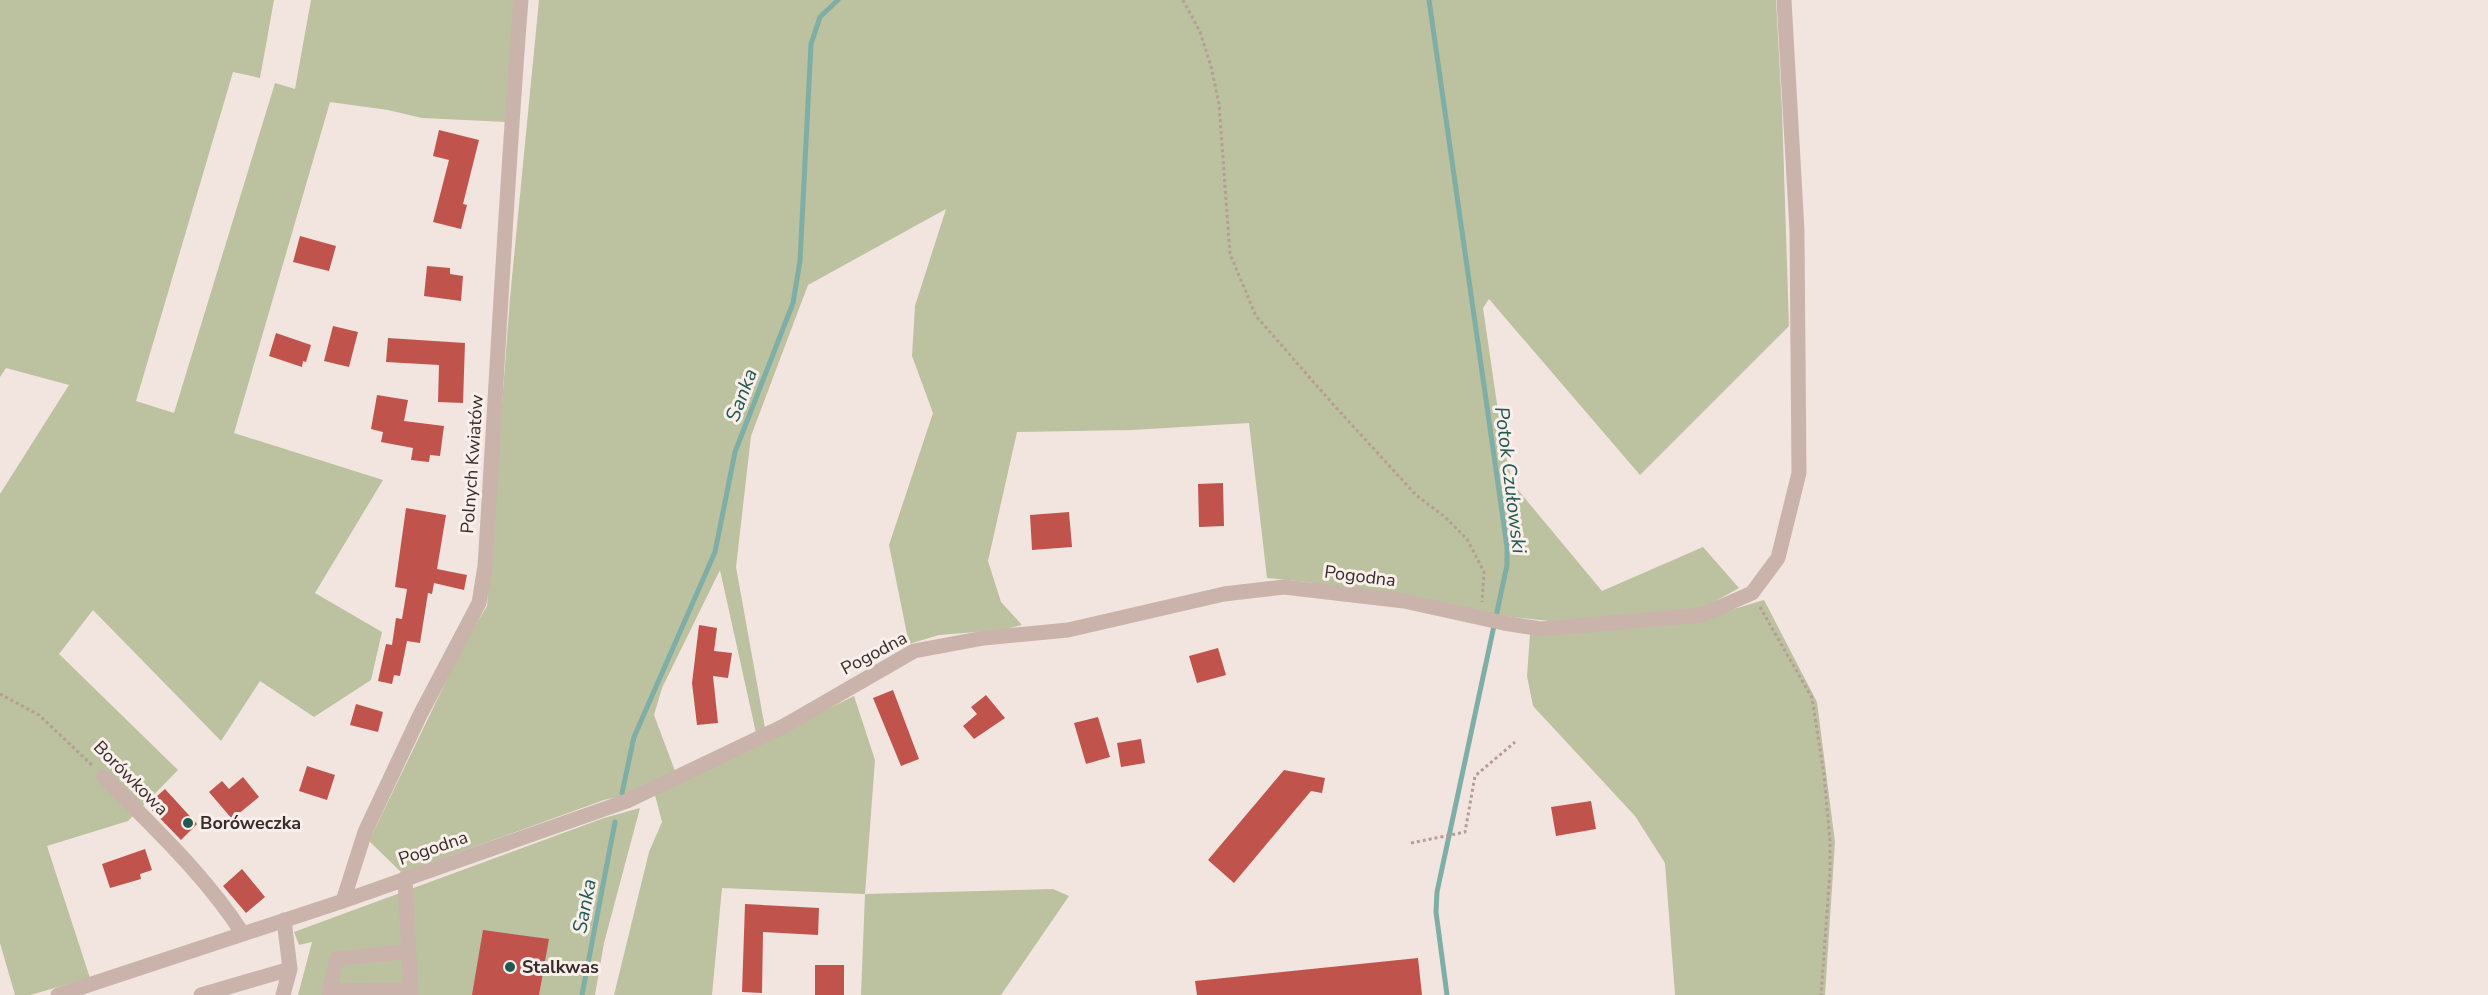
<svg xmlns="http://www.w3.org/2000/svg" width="2488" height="995" font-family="'Nunito Sans',sans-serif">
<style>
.green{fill:#bcc19f}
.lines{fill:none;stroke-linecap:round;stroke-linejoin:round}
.stream{stroke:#7faea6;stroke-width:5}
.building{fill:#c1534d}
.path{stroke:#b69d95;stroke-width:3;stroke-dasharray:3 3;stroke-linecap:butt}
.minor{stroke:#cab3ab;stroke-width:15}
.poi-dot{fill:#215851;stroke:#f9f0eb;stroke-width:2}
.labels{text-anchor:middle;stroke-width:6;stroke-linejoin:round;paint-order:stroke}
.street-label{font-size:18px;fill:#382b2a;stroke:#f9f0eb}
.poi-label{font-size:18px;font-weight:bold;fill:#382b2a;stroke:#f9f0eb;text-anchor:start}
.water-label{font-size:20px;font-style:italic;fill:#215851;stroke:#f9f0eb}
</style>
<rect width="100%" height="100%" fill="#f2e5df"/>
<!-- green -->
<path class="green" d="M0,0H274L260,78L233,72L136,401L174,413L275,83L295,89L311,0H516L507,122L422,118L388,110L330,102L234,433L383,480L315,593L382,632L371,680L314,717L260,681L221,741L93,610L59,654L178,770L128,821L47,846L90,978L30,995H15L0,943V494L69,385L6,368L0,377Z
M539,0H1776L1782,109L1789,326L1640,475L1489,299L1483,308L1503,445L1513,484L1602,591L1703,547L1739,588L1700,610L1597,620L1549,621L1504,616L1307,582L1267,578L1249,423L1132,430L1017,432L988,561L1001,602L1022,625L1001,630L939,635L909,644L889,545L933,413L912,356L915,306L946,209L808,285L751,436L736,567L765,728L756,733L720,570L662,688L654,715L675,771L630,794L604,800L402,873L369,841L465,642L487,606L510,298Z
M1764,600L1817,702L1835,842L1825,995H1675L1665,863L1635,816L1533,706L1527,676L1530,634L1690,622Z
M854,696L875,760L865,894L1053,889L1069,896L1001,995H861L865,894L722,888L712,995H614L649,852L662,822L655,795Z
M640,808L604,943L595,995H298L312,942L299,945L294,932L604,818Z"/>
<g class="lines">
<!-- stream -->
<path class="stream" d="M1429,0L1507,547V565L1437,892L1436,912L1447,995
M622,793L634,737L715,552L735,452L793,303L800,261L811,44L820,17L838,0
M582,995L615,822"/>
</g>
<!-- building -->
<path class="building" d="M439,130L479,140L463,204L467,205L461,229L433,222L449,160L433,156Z
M300,236L336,246L329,271L293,262Z
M427,266L450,268V274L463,276L461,301L424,296Z
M333,326L358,332L349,367L324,361Z
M276,333L311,345L306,362L303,361L302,367L269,356Z
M388,338L465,343L463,403L438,402L439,365L386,362Z
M377,395L408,400L404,421L444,426L440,456L430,455L429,462L411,460L413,448L381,442L383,432L371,429Z
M1223,483L1224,526L1199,527L1198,484Z
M406,508L446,515L437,569L467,575L464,590L434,583L432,594L428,593L420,643L407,641L400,676L394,675L392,684L378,681L386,644L392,645L396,618L402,619L407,589L395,587Z
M1069,512L1072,547L1032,550L1030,515Z
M699,625L717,628L714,651L732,653L728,678L713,676L718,723L697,725L692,683Z
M1218,648L1226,675L1197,683L1189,656Z
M893,690L919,759L901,766L873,698Z
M986,695L1005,718L974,739L963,726L977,714L971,707Z
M356,704L383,712L378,732L350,725Z
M1098,717L1110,757L1086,764L1074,723Z
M1141,739L1145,763L1121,767L1117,743Z
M307,766L335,775L327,800L299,791Z
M1284,770L1325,778L1322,793L1311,791L1234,883L1208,860Z
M243,777L259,797L232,819L209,792L222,781L229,789Z
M165,789L197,824L181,840L147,805Z
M1591,801L1596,829L1556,836L1551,807Z
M145,849L152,870L140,874L141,879L110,888L102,864Z
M242,869L265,897L246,913L223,886Z
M745,904L819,908L818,935L763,932L762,993L742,992Z
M483,930L549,939L539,995H472Z
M1418,958L1422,995H1197L1195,981Z
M815,965H844V995H815Z"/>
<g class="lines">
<!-- path -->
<path class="path" d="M1183,0L1200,32L1211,66L1219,104L1230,254L1256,316L1331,402L1416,495L1445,517L1467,539L1484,572L1482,602
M1760,607L1812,698L1824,775L1830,841V871L1821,995
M0,694L39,715L94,767
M1411,843L1465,832L1475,776L1515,742"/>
<!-- minor -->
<path class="minor" d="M104,777C153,827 205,875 243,934
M405,878L411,995
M343,901L365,832L420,715L479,603L485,566C497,378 506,188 521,0
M409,951L337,959L329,991L410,990
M58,995L343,901L627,801L784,726L914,651L984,638L1068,630L1224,594L1284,587L1404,601L1504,623L1541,629L1702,615L1752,593L1778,558L1799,473L1797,231L1784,0
M201,995L290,969L284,920
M283,995L290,969"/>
</g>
<!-- markers -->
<g class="poi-dot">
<circle cx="188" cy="823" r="6"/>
<circle cx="510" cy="967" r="6"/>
</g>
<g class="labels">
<!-- street labels -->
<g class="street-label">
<text transform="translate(472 464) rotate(-86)" y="6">Polnych Kwiatów</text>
<text transform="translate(1360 576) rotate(7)" y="6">Pogodna</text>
<text transform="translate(874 653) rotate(-28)" y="6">Pogodna</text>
<text transform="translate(131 778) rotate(45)" y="6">Borówkowa</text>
<text transform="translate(433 848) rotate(-19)" y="6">Pogodna</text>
</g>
<!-- poi labels -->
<g class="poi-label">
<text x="200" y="829">Boróweczka</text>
<text x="522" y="973">Stalkwas</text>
</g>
<!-- water labels -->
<g class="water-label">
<text transform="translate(741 395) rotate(-69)" y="7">Sanka</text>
<text transform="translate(1511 480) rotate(83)" y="7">Potok Czułowski</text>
<text transform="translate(584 906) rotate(-79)" y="7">Sanka</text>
</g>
</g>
</svg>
